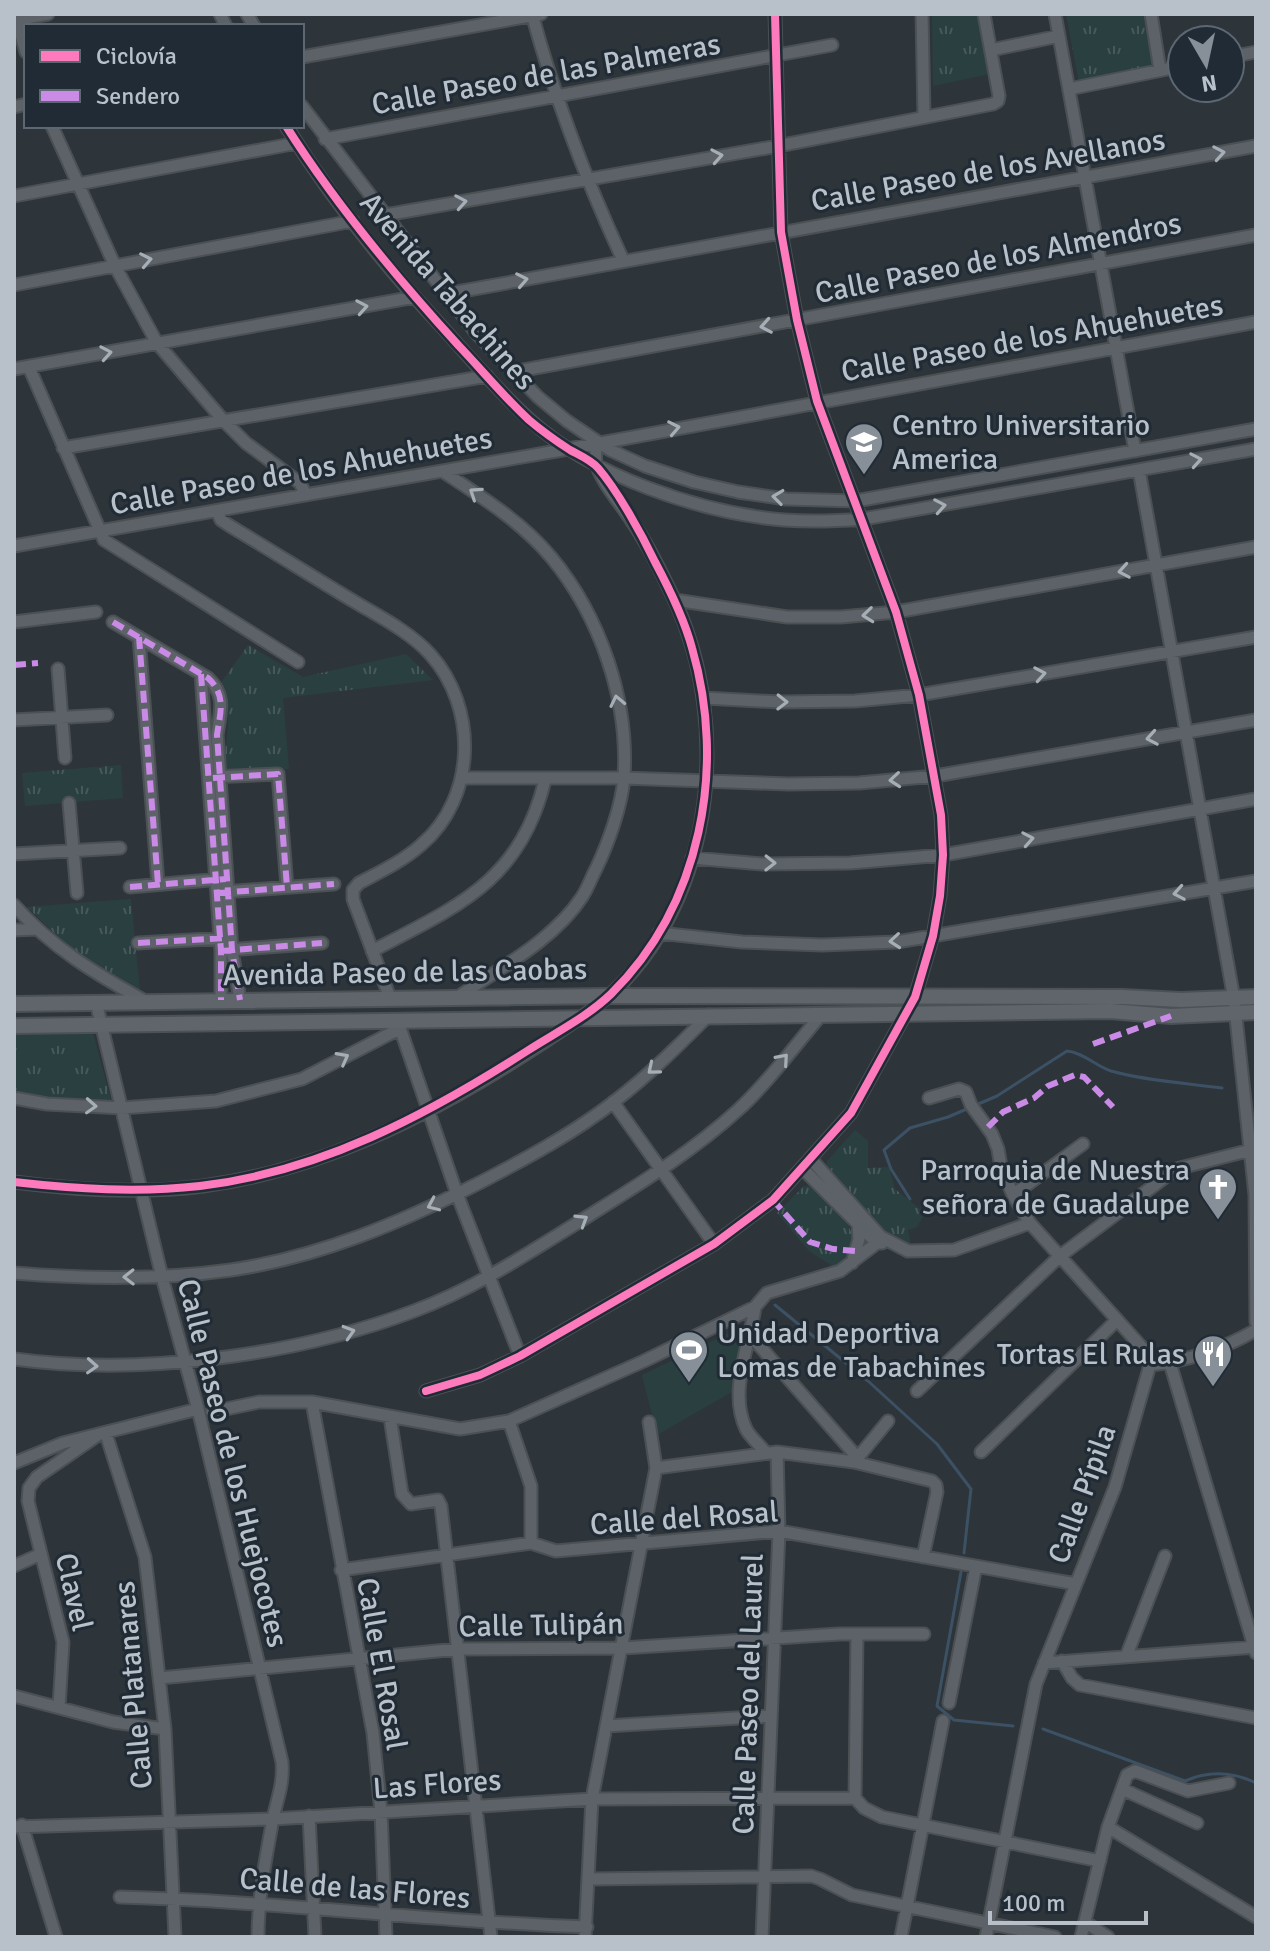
<svg xmlns="http://www.w3.org/2000/svg" width="1270" height="1951" font-family="Signika,sans-serif">
<style>
.green{fill:#2a3f40}
.park{fill:url(#park-tufts)}
.lines{fill:none;stroke-linecap:round;stroke-linejoin:round}
.stream{stroke:#3c5164;stroke-width:3}
.minor-casing{stroke:#4b5054;stroke-width:15}
.major-casing{stroke:#4b5157;stroke-width:18}
.minor{stroke:#5d6268;stroke-width:11}
.major{stroke:#5f656a;stroke-width:14}
.quiet{stroke:#ca8be6;stroke-width:6;stroke-dasharray:12 6;stroke-linecap:butt}
.cycleway-casing{stroke:#202b35;stroke-width:13}
.cycleway{stroke:#fd7abc;stroke-width:8}
.oneway{stroke:#a6aeb6}
.labels{text-anchor:middle;stroke-width:6;stroke-linejoin:round;paint-order:stroke}
.street-label{font-size:30px;fill:#b8c1ca;stroke:#202b35}
.poi-label{font-size:30px;fill:#b8c1ca;stroke:#202b35;text-anchor:start}
</style>
<defs>
<pattern id="park-tufts" width="24" height="20" patternUnits="userSpaceOnUse" patternTransform="scale(2)"><rect width="24" height="20" fill="#2a3f40"/><path d="M3 7l-1-3M5 7V3M7 7l1-3M15 17l-1-3M17 17v-4M19 17l1-3" fill="none" stroke="#47595a"/></pattern>
</defs>
<rect width="100%" height="100%" fill="#2d343a"/>
<!-- green -->
<path class="green" d="M743,1326L732,1392L657,1435L642,1375Z"/>
<!-- park -->
<path class="park" d="M932,14H978L989,74L933,86Z
M1066,14H1143L1155,68L1079,83Z
M248,645L303,677L406,654L433,680L283,698L289,769L225,774C222,738 237,720 220,684Z
M121,765L123,798L25,806L22,773Z
M131,899L140,991L69,947L27,907Z
M92,1029L111,1100L48,1098L14,1093V1030Z
M855,1130L868,1141V1168L889,1167L895,1189L925,1213L917,1227L908,1230L911,1245H900L892,1241L826,1170L827,1161Z
M804,1186H812C836,1211 875,1237 837,1269L809,1251L777,1213Z"/>
<g class="lines">
<!-- stream -->
<path class="stream" d="M976,1105L997,1096L1067,1051C1082,1052 1096,1066 1111,1071C1147,1081 1186,1083 1222,1088
M910,1199L891,1169L884,1150L910,1128L948,1117L969,1108
M775,1305L868,1381L937,1444L971,1489L964,1553
M961,1572L937,1706L954,1720L1013,1726
M1043,1729L1185,1781C1208,1771 1233,1772 1256,1783"/>
<!-- minor casing -->
<g class="minor-casing">
<path id="minor" d="M15,14L26,52
M220,14L226,26
M247,14L254,26
M532,14C555,99 586,180 623,260
M922,14L924,116
M1055,14L1135,451
M1151,14L1160,70
M14,20L48,14
M991,50L1059,36
M302,57L541,14
M1230,57L1256,52
M1069,89L1182,66
M302,106L476,333L538,397L567,421L610,450L645,466L694,482L738,492L786,499L856,501L1256,429
M14,107L26,104
M52,126L115,266L157,343L223,420L246,443L300,483L306,495
M286,126C331,198 384,265 442,327C470,358 498,391 529,419C591,476 701,513 784,520C810,522 837,521 863,519L1256,449
M325,139L832,45
M14,196L297,143
M385,215L778,146L993,104L998,101L999,96L984,14
M14,285L353,221
M446,294L1256,146
M29,367L104,540L298,662
M14,369L415,297
M513,372L1256,235
M63,448L487,376
M1139,470L1234,999L1255,1195L1256,1322
M442,471C480,496 521,521 551,557C600,616 629,700 624,777C622,805 608,844 596,869C591,878 588,888 582,897C553,941 498,969 455,999
M217,511L221,520L230,526C272,551 313,577 355,602C380,617 410,632 430,654C478,707 477,798 421,845C403,861 380,872 359,883L353,890V899L390,998
M14,546L568,449L1256,322
M675,600L787,617H841L896,612L1256,547
M14,622L96,612
M113,622L208,678C227,696 220,713 217,735L232,950L240,1000
M139,637L158,884
M58,669L65,758
M201,674L221,951V1000
M704,698L780,702L855,701L919,695L1256,637
M14,720L107,715
M213,777L278,774L287,887
M463,778H624L788,784L859,783L935,776L1256,720
M69,803L77,893
M14,854L120,848
M692,858L762,864L850,863L943,855L1256,799
M130,887L221,879
M223,892L334,884
M14,905C52,948 96,974 145,1001
M14,930L36,929
M659,933L742,942L822,945L897,942L1256,881
M138,943L226,938
M227,950L322,943
M372,951C458,906 520,882 545,780
M96,1002L162,1277L198,1409L282,1762C284,1786 276,1801 272,1824C265,1862 258,1899 258,1937
M398,1022L457,1194L520,1356
M14,1098L47,1104L122,1108L216,1101L302,1079L401,1028
M929,1098L959,1089L966,1092L971,1105L992,1134L998,1149L1001,1167L1013,1195L1030,1223L1147,1353L1150,1365L1115,1487L1036,1684L986,1937
M613,1102L714,1244
M811,1159L881,1237L908,1251L954,1250L1030,1223
M802,1168L877,1243H882
M14,1182C76,1190 141,1194 203,1186C346,1167 478,1090 594,1008C714,917 735,727 673,597C661,572 649,546 633,523C622,505 604,486 597,466C594,459 596,450 597,442
M1013,1195L1083,1144
M852,1263L859,1239L858,1225
M14,1273C86,1279 159,1280 231,1270C320,1257 402,1222 481,1182C527,1158 574,1133 615,1101C649,1075 679,1045 709,1015
M755,1307C750,1345 728,1391 746,1429C750,1437 760,1445 766,1453
M751,1336L857,1457
M14,1359C140,1376 295,1356 414,1311C477,1288 533,1250 590,1215C641,1183 693,1151 738,1110C767,1084 796,1044 822,1014
M1170,1363L1256,1653
M1150,1365C1188,1361 1223,1349 1256,1330
M426,1391L480,1375L520,1356L714,1244L773,1200L851,1113L915,997L933,936L940,896L943,855L941,815L919,695L896,612L817,401L797,320L781,232L775,14
M917,1391L1060,1256L1176,1169L1251,1150
M312,1402L373,1733L381,1812L386,1937
M212,1412L259,1402H312L460,1429L509,1421L644,1361L755,1307L767,1293L840,1271L877,1243L881,1237
M390,1417L402,1494L411,1504L438,1500L441,1506L491,1937
M509,1421L531,1486V1543
M106,1434L145,1557L165,1729L175,1937
M981,1452L1117,1320
M855,1461L888,1421
M14,1463L63,1443L198,1409
M656,1468L777,1452L854,1462L932,1481L936,1485L937,1492L923,1557
M14,1566L41,1554
M341,1570L531,1543L556,1551L779,1531L1076,1584
M1126,1657L1165,1556
M1062,1661L1072,1678L1080,1685L1256,1718
M1044,1663L1256,1647
M160,1678L458,1649L623,1648L839,1634H924
M14,1696L113,1722L165,1729
M949,1703L976,1566
M59,1707L63,1642L28,1501L29,1488L37,1477L98,1435
M606,1726L770,1716
M1122,1789L1197,1823
M855,1798L864,1808L882,1817L1100,1861
M855,1798L857,1634
M309,1816L315,1937
M22,1825L56,1937
M14,1827L273,1819L592,1799L855,1798
M1108,1827L1256,1917
M590,1879L811,1876L820,1879L852,1895L1055,1937
M120,1897C276,1901 431,1922 587,1927
M1085,1922L1108,1937
M585,1937L592,1799L656,1468L649,1422
M762,1937L779,1531L777,1452
M901,1937L943,1721
M1081,1937L1108,1827L1127,1775L1135,1771L1188,1791L1229,1783"/>
</g>
<!-- major casing -->
<g class="major-casing">
<path id="major" d="M14,1004L609,996L1122,997L1181,1000L1256,997
M14,1026L1110,1011L1171,1016L1256,1012"/>
</g>
<!-- minor -->
<use href="#minor" class="minor"/>
<!-- major -->
<use href="#major" class="major"/>
<!-- quiet -->
<path class="quiet" d="M113,622L208,678C227,696 220,713 217,735L232,950L240,1000
M139,637L158,884
M14,665L38,663
M201,674L221,951V1000
M213,778L278,774L287,887
M130,887L226,879
M219,893L334,884
M138,943L227,938
M222,951L322,943
M1093,1044L1171,1016
M988,1127L1003,1112L1034,1098L1048,1086L1075,1075L1084,1077L1113,1107
M773,1200L810,1242L833,1249L855,1251"/>
<!-- cycleway casing -->
<g class="cycleway-casing">
<path id="cycleway" d="M14,1182C76,1189 138,1193 200,1186C320,1172 427,1115 527,1051C555,1033 587,1017 611,994C701,905 727,768 692,648C684,618 670,590 655,562C642,535 618,491 598,468C591,460 579,455 570,450C556,441 542,431 529,420C504,397 482,370 459,346C396,277 336,205 286,126
M426,1391L480,1375L520,1356L714,1244L773,1200L851,1113L915,997L933,936L940,896L943,855L941,815L919,695L896,612L817,401L797,320L781,232L775,14"/>
</g>
<!-- cycleway -->
<use href="#cycleway" class="cycleway"/>
</g>
<!-- one-way arrows -->
<defs><path id="oneway-chevron" d="M-2-3.5L2.5 0L-2 3.5" fill="none" stroke-width="1.6" stroke-linecap="round" stroke-linejoin="round" transform="scale(2)"/></defs>
<g class="oneway">
<use href="#oneway-chevron" transform="translate(1219 153) rotate(-10)"/>
<use href="#oneway-chevron" transform="translate(717 156) rotate(-10)"/>
<use href="#oneway-chevron" transform="translate(461 202) rotate(-10)"/>
<use href="#oneway-chevron" transform="translate(146 260) rotate(-11)"/>
<use href="#oneway-chevron" transform="translate(522 280) rotate(-11)"/>
<use href="#oneway-chevron" transform="translate(362 307) rotate(-10)"/>
<use href="#oneway-chevron" transform="translate(766 326) rotate(170)"/>
<use href="#oneway-chevron" transform="translate(106 353) rotate(-10)"/>
<use href="#oneway-chevron" transform="translate(674 428) rotate(-11)"/>
<use href="#oneway-chevron" transform="translate(1196 460) rotate(-10)"/>
<use href="#oneway-chevron" transform="translate(475 493) rotate(-146)"/>
<use href="#oneway-chevron" transform="translate(778 497) rotate(-173)"/>
<use href="#oneway-chevron" transform="translate(940 506) rotate(-10)"/>
<use href="#oneway-chevron" transform="translate(1124 571) rotate(170)"/>
<use href="#oneway-chevron" transform="translate(868 615) rotate(174)"/>
<use href="#oneway-chevron" transform="translate(1040 674) rotate(-10)"/>
<use href="#oneway-chevron" transform="translate(617 701) rotate(-102)"/>
<use href="#oneway-chevron" transform="translate(782 702) rotate(1)"/>
<use href="#oneway-chevron" transform="translate(1152 738) rotate(170)"/>
<use href="#oneway-chevron" transform="translate(895 780) rotate(175)"/>
<use href="#oneway-chevron" transform="translate(1028 839) rotate(-10)"/>
<use href="#oneway-chevron" transform="translate(770 863) rotate(1)"/>
<use href="#oneway-chevron" transform="translate(1179 893) rotate(170)"/>
<use href="#oneway-chevron" transform="translate(895 941) rotate(175)"/>
<use href="#oneway-chevron" transform="translate(343 1058) rotate(-28)"/>
<use href="#oneway-chevron" transform="translate(783 1059) rotate(-49)"/>
<use href="#oneway-chevron" transform="translate(653 1069) rotate(140)"/>
<use href="#oneway-chevron" transform="translate(91 1106) rotate(3)"/>
<use href="#oneway-chevron" transform="translate(433 1205) rotate(156)"/>
<use href="#oneway-chevron" transform="translate(582 1220) rotate(-32)"/>
<use href="#oneway-chevron" transform="translate(129 1277) rotate(179)"/>
<use href="#oneway-chevron" transform="translate(349 1332) rotate(-17)"/>
<use href="#oneway-chevron" transform="translate(92 1366) rotate(3)"/>
</g>
<!-- icons -->
<defs>
<g id="university-pin" transform="scale(2)"><path d="M0 17L-7.5 6A9.5 9.5 0 1 1 7.5 6Z" fill="#879098" stroke="#202b35"/><path d="M0-5L7-2L0 1L-7-2ZM-4 1L0 2.5L4 1V4Q0 6-4 4Z" fill="#fff"/></g>
<g id="church-pin" transform="scale(2)"><path d="M0 17L-7.5 6A9.5 9.5 0 1 1 7.5 6Z" fill="#879098" stroke="#202b35"/><path d="M-1.2-6h2.4v3.5h3.3v2.4h-3.3V6h-2.4V-.1h-3.3v-2.4h3.3Z" fill="#fff"/></g>
<g id="stadium-pin" transform="scale(2)"><path d="M0 17L-7.5 6A9.5 9.5 0 1 1 7.5 6Z" fill="#879098" stroke="#202b35"/><path d="M0-5a6.5 5 0 1 0 0 10a6.5 5 0 1 0 0-10ZM-3.5-1.8h7v3.6h-7Z" fill="#fff"/></g>
<g id="restaurant-pin" transform="scale(2)"><path d="M0 17L-7.5 6A9.5 9.5 0 1 1 7.5 6Z" fill="#879098" stroke="#202b35"/><path d="M-5-6h1v4h1v-4h1v4h1v-4h1v5L-1.5 .5V6h-2V.5L-5-1ZM5-6V6H3V1.5H1.5Q1.5-4 5-6Z" fill="#fff"/></g>
</defs>
<g fill-rule="evenodd">
<use href="#university-pin" x="864" y="442"/>
<use href="#church-pin" x="1218" y="1187"/>
<use href="#stadium-pin" x="689" y="1350"/>
<use href="#restaurant-pin" x="1213" y="1354"/>
</g>
<g class="labels">
<!-- street labels -->
<g class="street-label">
<text transform="translate(546 74) rotate(-10)" y="10">Calle Paseo de las Palmeras</text>
<text transform="translate(988 170) rotate(-10)" y="10">Calle Paseo de los Avellanos</text>
<text transform="translate(998 258) rotate(-11)" y="10">Calle Paseo de los Almendros</text>
<text transform="translate(448 291) rotate(49)" y="10">Avenida Tabachines</text>
<text transform="translate(1032 338) rotate(-10)" y="10">Calle Paseo de los Ahuehuetes</text>
<text transform="translate(301 471) rotate(-10)" y="10">Calle Paseo de los Ahuehuetes</text>
<text transform="translate(405 972) rotate(-1)" y="10">Avenida Paseo de las Caobas</text>
<text transform="translate(233 1463) rotate(76)" y="10">Calle Paseo de los Huejocotes</text>
<text transform="translate(1082 1494) rotate(-70)" y="10">Calle Pípila</text>
<text transform="translate(684 1518) rotate(-4)" y="10">Calle del Rosal</text>
<text transform="translate(74 1592) rotate(77)" y="10">Clavel</text>
<text transform="translate(541 1625) rotate(-1)" y="10">Calle Tulipán</text>
<text transform="translate(382 1664) rotate(80)" y="10">Calle El Rosal</text>
<text transform="translate(133 1685) rotate(-95)" y="10">Calle Platanares</text>
<text transform="translate(748 1694) rotate(-88)" y="10">Calle Paseo del Laurel</text>
<text transform="translate(437 1784) rotate(-4)" y="10">Las Flores</text>
<text transform="translate(355 1888) rotate(5)" y="10">Calle de las Flores</text>
</g>
<!-- poi labels -->
<g class="poi-label">
<text x="892" y="435">Centro Universitario<tspan x="892" dy="34">America</tspan></text>
<text x="1190" y="1180" text-anchor="end">Parroquia de Nuestra<tspan x="1190" dy="34">señora de Guadalupe</tspan></text>
<text x="717" y="1343">Unidad Deportiva<tspan x="717" dy="34">Lomas de Tabachines</tspan></text>
<text x="1185" y="1364" text-anchor="end">Tortas El Rulas</text>
</g>
</g>
<!-- border -->
<rect width="1270" height="1951" fill="none" stroke="#b8c1ca" stroke-width="32"/>
<!-- legend -->
<rect x="24" y="24" width="280" height="104" fill="#202b35" stroke="#5d6771" stroke-width="2"/>
<rect x="40" y="50" width="40" height="12" fill="#fd7abc" stroke="#5d6771" stroke-width="2"/>
<text x="96" y="64" font-size="24" fill="#b8c1ca">Ciclovía</text>
<rect x="40" y="90" width="40" height="12" fill="#ca8be6" stroke="#5d6771" stroke-width="2"/>
<text x="96" y="104" font-size="24" fill="#b8c1ca">Sendero</text>
<!-- north arrow -->
<g transform="translate(1206 64) rotate(171)"><circle r="38" fill="#202b35" stroke="#5d6771" stroke-width="2"/>
<path d="M0-6L14 30L0 20L-14 30Z" fill="#879098"/>
<text y="-12" font-size="22" font-weight="bold" text-anchor="middle" fill="#b8c1ca">N</text>
</g>
<!-- scale -->
<path d="M990 1911v12h156v-12" fill="none" stroke="#b8c1ca" stroke-width="4"/>
<text x="1002" y="1911" font-size="24" fill="#b8c1ca" stroke="#202b35" stroke-width="6" paint-order="stroke">100 m</text>
</svg>
